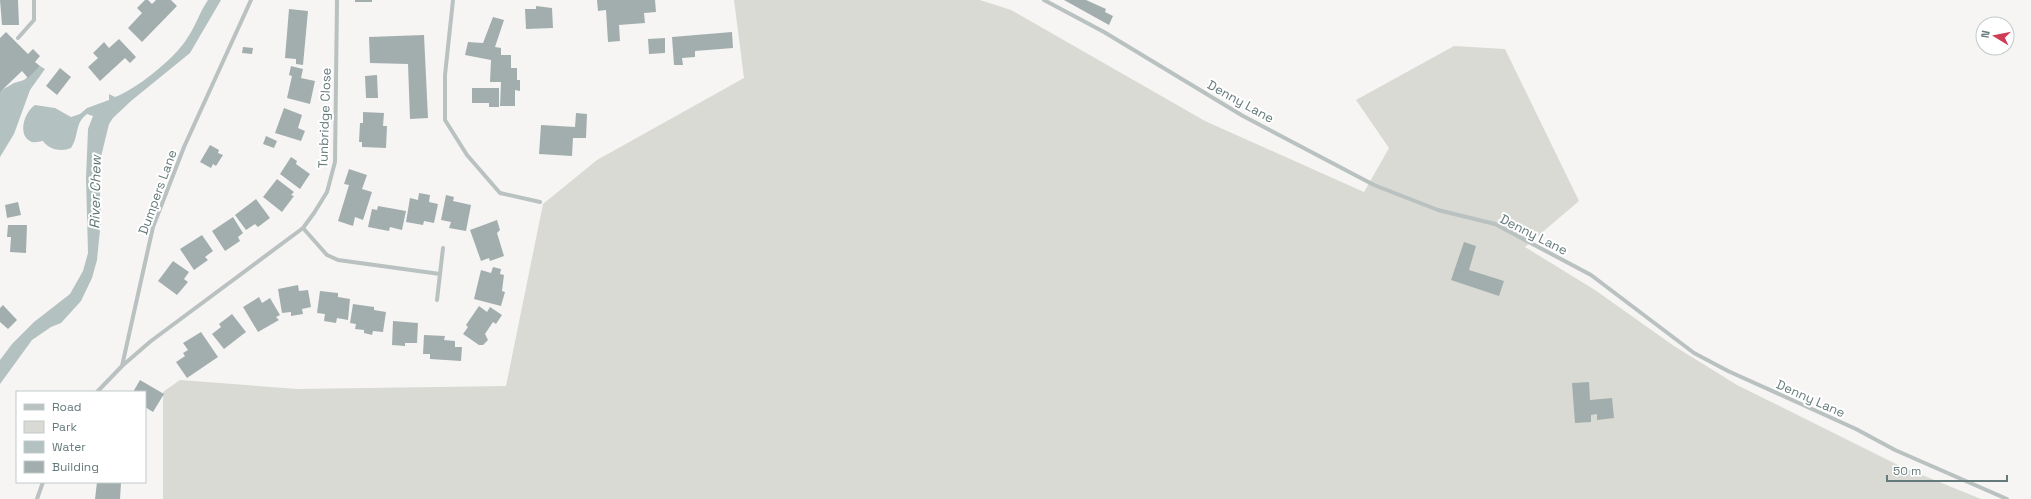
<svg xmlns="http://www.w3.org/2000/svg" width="2031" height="499" font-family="'Space Grotesk',sans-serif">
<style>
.green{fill:#d9dad3}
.water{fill:#b3c2c0}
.building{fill:#a2aeae}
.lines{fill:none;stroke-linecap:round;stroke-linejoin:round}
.street{stroke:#b9c1c1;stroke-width:4}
.labels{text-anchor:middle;stroke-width:4;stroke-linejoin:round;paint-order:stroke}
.street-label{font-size:13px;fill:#657a7b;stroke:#fff}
.water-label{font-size:14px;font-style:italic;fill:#607673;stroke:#fff}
</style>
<rect width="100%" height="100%" fill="#f6f5f4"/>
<!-- green -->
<path class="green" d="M734,0H980L1011,10L1205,121L1364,192L1389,148L1356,100L1454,46L1505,49L1579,201L1525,247L1595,290L1674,346L1737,385L1900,466L1981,499H163V392L180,380L297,389L506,386L543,204L597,160L744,78Z"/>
<!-- water -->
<path class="water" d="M208,0H221L190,53L131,101L113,118L109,124L99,165L101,220L97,260L92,278L81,301L61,323L51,327L32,340L0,384V360L12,344L34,322L70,294L83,271L88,253L86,178L88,129L93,116L87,114C74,124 80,134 71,148C62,152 49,150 43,141C39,141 34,144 30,141C17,134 25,111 35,105L55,108L71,117L80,114L87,108L109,100V94L115,97C135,90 174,59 186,40C195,28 199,13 208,0Z
M40,66L45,69L30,90L14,134L0,157V91L14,83L24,80Z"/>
<!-- building -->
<path class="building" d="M0,0H18L19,25H2Z
M145,0H148L152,4L156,0H171L177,6L142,42L128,28L142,13L137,8Z
M355,0H372V2H355Z
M597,0H655L656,12L644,13L645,23L619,25L620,41L608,42L606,10L598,11Z
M1064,0H1086L1106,9L1105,12L1113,16L1109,25Z
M536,6L552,8L553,28L526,29L525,9H536Z
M289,9L308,11L303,65L296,64V59L285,58Z
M493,17L504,20L495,47L501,48V55H511V68H517V80H520V91L515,90V106H500L501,82H490L491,60L465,55L468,42L483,43Z
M6,32L28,54L33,49L40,56L35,62L40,66L28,78L22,71L0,92V38Z
M732,32L733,48L695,51V57L682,58L683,65H674L672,37Z
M424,35L428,118L410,119L408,64L370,63L369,37Z
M665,38V53L649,54L648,39Z
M119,39L136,57L130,63L125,58L100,81L88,67L98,58L93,53L104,42L109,48Z
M243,47L253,48L252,54L242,53Z
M291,66L303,69L301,78L315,81L310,104L287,98L292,76L289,75Z
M60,68L71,77L57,95L46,86Z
M377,75L378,98H366L365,76Z
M472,88H499V107H489V103H472Z
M284,108L302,115L298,128L305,131L301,141L275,133Z
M363,112L384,113L383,126H387L386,148L362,147V142H359L360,123H363Z
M576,113L587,114L586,138H573L572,156L539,154L541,125L575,127Z
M266,136L277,141L274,148L263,144Z
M210,145L219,150L218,153L223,155L216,166L213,164L211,168L200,162Z
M291,157L297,161L296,164L310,174L300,189L280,174Z
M349,169L367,175L362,189L372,192L363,220L355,217L353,226L338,221L349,185L344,184Z
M277,179L294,192L291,195L294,196L282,212L263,197Z
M419,193L430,195L429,202L438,204L434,223L424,221L423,225L406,222L410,198L418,200Z
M446,195L454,197L453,201L471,205L466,231L449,228L451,222L441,220Z
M256,199L270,218L258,227L255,224L246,230L235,215Z
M18,202L21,215L7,218L5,205Z
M378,206L406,211L402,230L390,227L389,231L368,227L372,209L377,210Z
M233,217L243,233L238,237L240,241L225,251L212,231Z
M497,220L500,230L497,233L504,256L490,261L489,258L481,261L470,230Z
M8,225H27L26,253L10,252L11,237H7Z
M202,235L213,251L205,257L208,260L194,270L180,249Z
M1464,242L1476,246L1469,270L1504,281L1499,296L1451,280Z
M173,261L189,272L184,279L188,282L177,295L158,281Z
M493,267L501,269L500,274L504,275L502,291L505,292L501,306L474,299L481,270L491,273Z
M298,285L299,291L308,290L311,307L302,309L303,314L291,316V312L282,313L278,289Z
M320,291L338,293V297L350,299L348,320L337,318L336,323L324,321L325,314L317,313Z
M259,297L262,303L270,298L280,315L276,317L279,320L258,332L243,307Z
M353,304L374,307V310L386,312L383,332L373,331L372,335L364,333V330L355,329L356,324L350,323Z
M3,305L17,320L8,329L0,322V308Z
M479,306L487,312L490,307L502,315L496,324L493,322L485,334L488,340L483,345H479L463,334L468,327L466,325Z
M232,314L246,332L224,349L212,334L221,327L219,324Z
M393,321L418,323L417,343H405V346L392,345Z
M201,332L218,357L187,378L176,362L185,356L183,353L188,350L183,343Z
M424,335L445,336L444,340L455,341V347H462L461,361L430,359V354H423Z
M140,380L164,394L153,412L145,407V392H133Z
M1589,382L1590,400L1612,398L1614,418L1597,420V414L1591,415V422L1575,423L1572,383Z
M97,482L121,483L120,499H95Z"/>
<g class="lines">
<!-- street -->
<path class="street" d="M453,0L445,75V120L467,155L500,193L540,202
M1044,0L1104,32L1243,116L1374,185L1438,210L1495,224L1591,275L1694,353L1728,371L1856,429L1895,450L2007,499
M18,38L34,20V0
M303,228L327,255L338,260L440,274
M437,300L443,248
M122,366L151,341L303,228L314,213L327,192L335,162L337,0
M97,392L122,366L153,227L184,147L251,0
M37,499L43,482"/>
</g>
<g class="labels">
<!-- street labels -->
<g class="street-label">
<text transform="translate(1241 101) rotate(29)" y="5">Denny Lane</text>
<text transform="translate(324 118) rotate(-88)" y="5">Tunbridge Close</text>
<text transform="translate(157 192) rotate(-70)" y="5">Dumpers Lane</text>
<text transform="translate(1534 234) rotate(27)" y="5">Denny Lane</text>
<text transform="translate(1811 398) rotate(24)" y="5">Denny Lane</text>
</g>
<!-- water labels -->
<g class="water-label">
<text transform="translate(95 192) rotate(-89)" y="5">River Chew</text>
</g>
</g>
<!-- legend -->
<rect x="16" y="391" width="130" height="92" fill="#ffffff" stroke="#c1caca"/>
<rect x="24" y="404" width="20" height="6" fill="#b9c1c1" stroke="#c1caca"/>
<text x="52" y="411" font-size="12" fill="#657a7b">Road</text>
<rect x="24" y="421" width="20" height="12" fill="#d9dad3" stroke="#c1caca"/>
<text x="52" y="431" font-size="12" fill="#657a7b">Park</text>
<rect x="24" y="441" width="20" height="12" fill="#b3c2c0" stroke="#c1caca"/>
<text x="52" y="451" font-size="12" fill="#657a7b">Water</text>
<rect x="24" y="461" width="20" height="12" fill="#a2aeae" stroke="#c1caca"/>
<text x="52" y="471" font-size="12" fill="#657a7b">Building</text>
<!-- north arrow -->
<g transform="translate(1995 36) rotate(280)"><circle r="19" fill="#ffffff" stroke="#c1caca"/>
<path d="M0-3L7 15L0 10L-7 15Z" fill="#ce3c55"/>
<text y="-6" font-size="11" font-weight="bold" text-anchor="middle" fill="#657a7b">N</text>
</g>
<!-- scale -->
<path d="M1887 475v6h120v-6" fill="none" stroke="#657a7b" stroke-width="2"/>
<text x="1893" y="475" font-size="12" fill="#657a7b" stroke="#ffffff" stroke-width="3" paint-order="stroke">50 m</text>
</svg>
